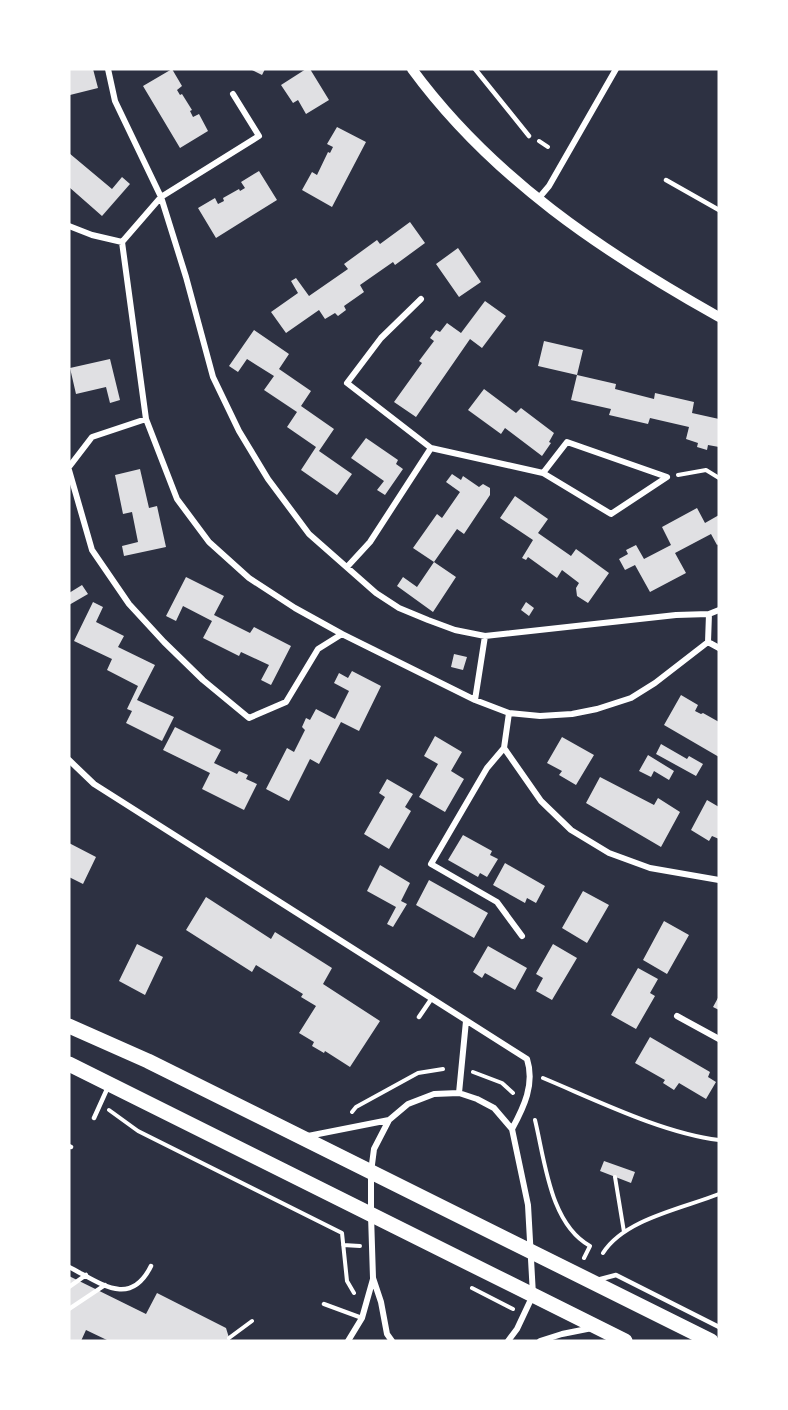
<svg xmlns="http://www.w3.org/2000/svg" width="788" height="1410" font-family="'Open Sans',sans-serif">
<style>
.building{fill:#e0e0e3}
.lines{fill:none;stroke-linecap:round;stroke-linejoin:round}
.path{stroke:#fff;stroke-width:4}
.service{stroke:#fff;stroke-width:4.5}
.minor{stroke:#fff;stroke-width:6}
.tertiary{stroke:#fff;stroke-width:10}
.primary{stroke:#fff;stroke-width:15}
</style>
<rect width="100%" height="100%" fill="#2d3142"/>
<!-- building -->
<path class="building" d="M69,69H93L98,88L70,95Z
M172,69L182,86L177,90L180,95L182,94L192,110L190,111L193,117L199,114L208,131L180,148L143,86Z
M250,69H265L262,75Z
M306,69H310L329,100L306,114L298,100L293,103L281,85Z
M337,127L366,142L332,207L302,190L312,172L317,175L328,152L330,153L333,147L327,144Z
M69,153L112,189L122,177L130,184L102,216L69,187Z
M259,171L277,200L216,238L198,208L215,198L218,204L224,201L223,198L239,189L240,191L245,188L241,182Z
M410,222L425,243L395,265L393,262L360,285L364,292L344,306L346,310L338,316L335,313L325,319L319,310L286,333L271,312L298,293L291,281L296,278L309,296L348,269L344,264L377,240L380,244Z
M458,248L481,282L459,297L436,264Z
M485,301L506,316L482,348L470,339L416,417L394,402L422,363L419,361L434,341L430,338L436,330L440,332L447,323L461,333Z
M254,330L289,354L279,369L311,391L301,406L334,429L319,451L352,474L337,495L301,470L316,447L287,427L297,412L264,390L274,376L247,359L238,372L229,366Z
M544,341L583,350L577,375L538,366Z
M110,359L120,400L110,403L106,387L76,394L70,368Z
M577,375L616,384L615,389L654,399L655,393L694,402L692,413L719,419V447L708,445L707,450L697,447L698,443L686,439L689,427L650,418L648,424L609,415L611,409L571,400Z
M484,389L516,413L521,408L554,433L549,442L551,443L542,456L505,428L501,434L468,410Z
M366,438L398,460L396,464L403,469L385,495L377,490L384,481L351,458Z
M140,469L149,508L157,506L166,547L124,556L122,546L138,542L132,512L123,514L115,475Z
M452,474L461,480L463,476L479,487L483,484L490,488V495L464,534L457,529L434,562L413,548L437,514L442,518L460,492L446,482Z
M515,496L548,519L538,533L571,556L576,549L609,573L588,603L577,596L576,588L579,583L562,570L557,578L528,557L526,560L522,558L533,540L500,518Z
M697,508L705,523L719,515V544L717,545L711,534L675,553L686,573L650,592L635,565L625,570L619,559L628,554L626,550L636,545L644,559L671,545L662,527Z
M434,562L456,577L433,612L397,586L403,577L417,587Z
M186,577L224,596L214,615L250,633L254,627L291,646L271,685L261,680L269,665L241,652L239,656L203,638L212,621L183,606L176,621L166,616Z
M82,585L88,594L69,605V593Z
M93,602L103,607L96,622L124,636L118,647L155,665L137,700L174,717L162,741L126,723L132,711L127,709L138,686L107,670L112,659L74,641Z
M526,602L534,608L529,616L521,610Z
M454,654L467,657L463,670L451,667Z
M352,671L381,686L359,731L341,722L319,764L310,759L289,801L266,789L287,748L294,752L305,730L302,727L306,718L310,720L316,709L335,719L349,691L334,683L339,673L348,678Z
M681,695L698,705L695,711L701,714L703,713L719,722V757L664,725Z
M175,727L221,750L214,763L237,774L239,771L248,775L246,779L257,784L244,810L202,789L210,773L163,750Z
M435,736L462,752L451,771L464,779L445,812L419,797L438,764L424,756Z
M562,737L594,755L576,785L559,775L562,771L547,763Z
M661,744L687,759L689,756L703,764L696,776L656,754Z
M648,755L674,771L669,780L654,771L651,777L639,771Z
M600,777L654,805L658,798L680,812L661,847L586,803Z
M387,779L413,794L405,807L411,811L389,849L364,834L385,797L379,793Z
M707,800L719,807V839L712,836L709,841L691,830Z
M463,835L492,851L490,855L498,859L487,877L480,873L478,877L448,860Z
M69,843L96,857L83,884L69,877Z
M505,863L545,886L536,903L527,898L525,903L493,885Z
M380,865L410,883L401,901L407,904L393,927L387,924L396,907L367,891Z
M429,880L488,913L474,938L416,905Z
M583,891L609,905L587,943L562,928Z
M206,897L271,939L275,932L332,968L323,984L380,1021L350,1067L325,1051L324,1053L312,1046L314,1042L299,1033L316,1006L301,997L303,994L256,965L252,972L186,930Z
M664,921L689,935L667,974L643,960Z
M137,944L163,957L145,995L119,981Z
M553,944L577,958L552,1000L536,991L543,978L536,974Z
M488,946L527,968L515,990L485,973L482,978L473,972Z
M638,968L658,979L650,993L655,996L636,1029L611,1015Z
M719,996V1010L713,1007Z
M650,1037L710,1072L708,1077L716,1082L706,1099L679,1083L674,1090L663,1083L665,1080L635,1063Z
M604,1161L635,1172L631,1183L600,1171Z
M69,1276L146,1314L157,1293L226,1328L230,1341H109L86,1330L81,1341H69Z"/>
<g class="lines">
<!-- path -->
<path class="path" d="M539,141L548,147
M678,475L706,470L719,478
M473,1072L502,1083L513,1093
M543,1078C596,1100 662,1133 719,1140
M109,1110L138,1131L342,1233L347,1281L354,1293
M352,1112L356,1107L418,1073L443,1069
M535,1120C545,1161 550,1224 590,1246L584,1258
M615,1177L624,1232
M343,1245L360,1246
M603,1253C624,1219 684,1208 719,1194
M472,1288L513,1309
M229,1338L252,1321"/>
<!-- service -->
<path class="service" d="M475,69L529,136
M666,180L719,210
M419,1017L432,998
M94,1118L108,1087
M69,1146L71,1147
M69,1267C99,1282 130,1309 151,1266
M597,1280L616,1275L719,1327
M69,1287L86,1275
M324,1304L362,1318
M69,1309L105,1285"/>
<!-- minor -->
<path class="minor" d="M108,69L115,101L161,197L186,277L213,377L239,431L268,479L309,534L376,593L399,608L428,620L455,630L485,636L676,615L709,614L719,610
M233,94L259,136L161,197L122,242L146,419L177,499L209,542L249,578L295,608L342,634L475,700L509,713L540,716L572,714L597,709L631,698L655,683L708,642L709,614
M538,199L549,186L616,69
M69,226L92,235L122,242
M421,299L381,338L347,383L431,448L543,473L611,514L667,477L567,442L543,473
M69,467L92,437L146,419
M69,470L92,550L129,604L164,642L203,680L249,718L286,702L318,649L342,634
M347,567L370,542L431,448
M708,642L719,648
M475,700L485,636
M509,713L504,748L541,801L571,830L609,853L650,868L719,880
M504,748L487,768L431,864L497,902L522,936
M69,760L94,784L527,1059C535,1084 524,1107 512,1129
M677,1016L719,1039
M459,1093L466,1021
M308,1136L389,1120
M348,1341L362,1318L373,1279
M392,1341L387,1334L381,1302L373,1278L371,1215V1172L374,1149L389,1120L408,1104L434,1094L459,1093L477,1099L494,1108L512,1129L528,1205L533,1295L517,1329L508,1341
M540,1341L562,1334L592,1328"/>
<!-- tertiary -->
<path class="tertiary" d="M412,69C492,178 603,252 719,317"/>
<!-- primary -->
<path class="primary" d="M69,1026L148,1061L711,1341
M69,1064L625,1341"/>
</g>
<!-- border -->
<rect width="788" height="1410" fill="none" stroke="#ffffff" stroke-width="141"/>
</svg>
